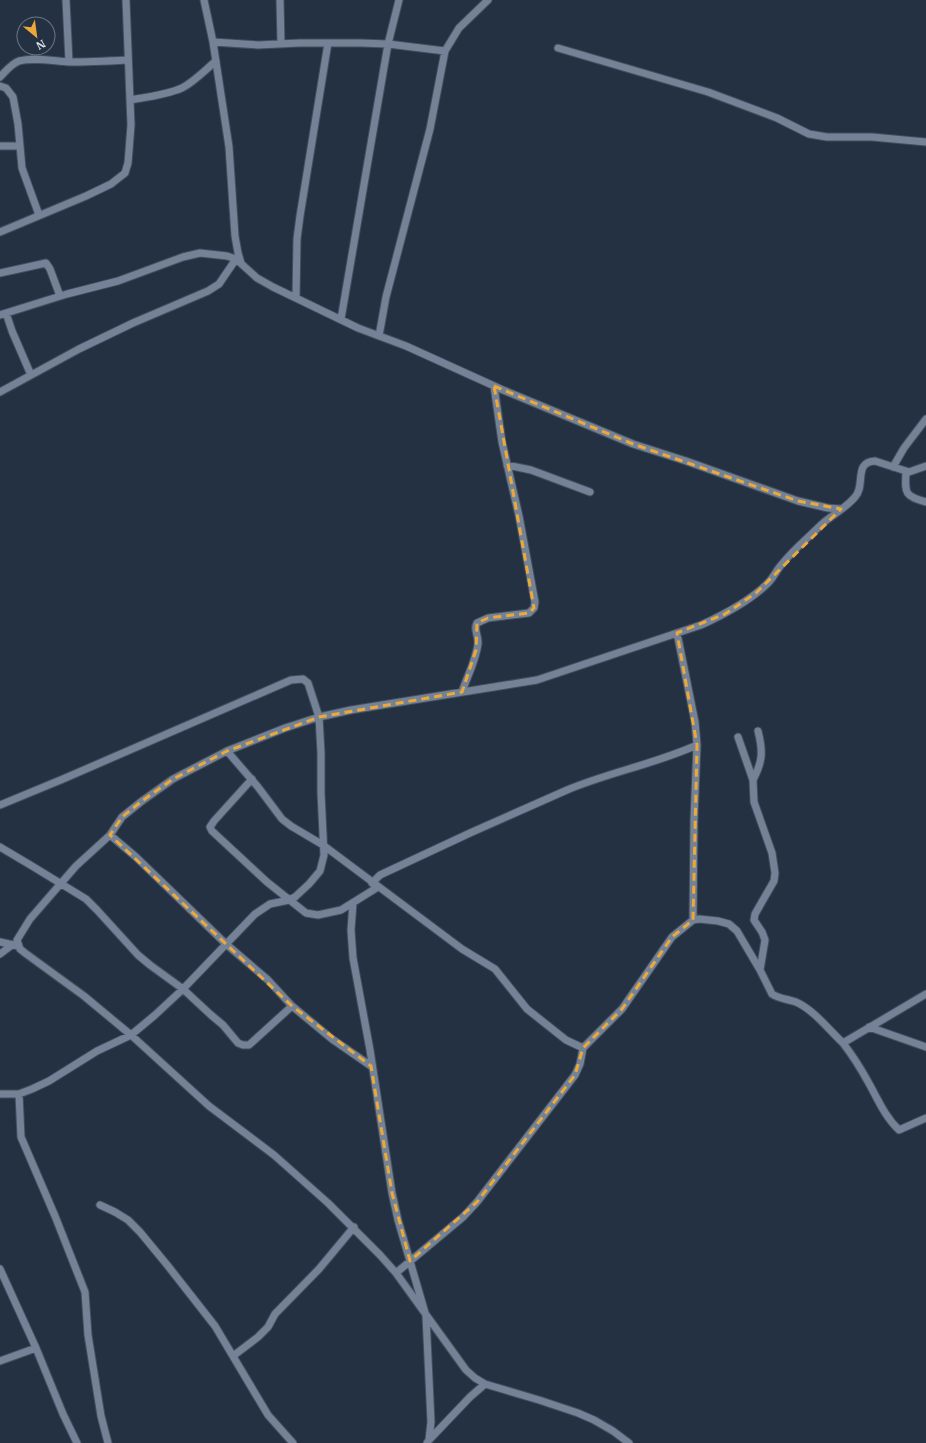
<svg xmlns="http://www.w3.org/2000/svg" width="926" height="1443" font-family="'IBM Plex Serif',serif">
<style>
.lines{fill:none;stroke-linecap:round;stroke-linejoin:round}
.minor-casing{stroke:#434e5b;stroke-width:9}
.minor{stroke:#738296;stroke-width:7}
.marked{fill:none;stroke:#eca93a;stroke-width:3;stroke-dasharray:8 5;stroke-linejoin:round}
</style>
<rect width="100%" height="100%" fill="#243142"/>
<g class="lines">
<!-- minor casing -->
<g class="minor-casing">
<path id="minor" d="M66,0L69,62
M204,0L213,42L229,147L235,236L238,253L241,263
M280,0L281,44
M213,42L258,45L299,43H361L388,44L445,51
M558,48L708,92L777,118L809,134L827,137H872L926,142
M0,77C6,71 11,64 19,61C35,57 53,61 69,62C89,62 109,61 128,60
M0,86L6,88L13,97L18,124L22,168L39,215
M130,100C147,97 166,95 182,88C195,81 205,70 216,61
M0,146H20
M0,232L86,196L111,184L125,173L128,163L131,125L126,0
M0,273L46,263L50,269L60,296
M296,298L297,239L300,216L328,43
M6,313L12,331L31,375
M0,315L67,294L118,281L183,257L200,253L227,256L236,259L257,278L273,287L358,328L406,346L503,390L633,444L686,461L798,501L828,508L841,509
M341,319L388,44L399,0
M379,336L386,297L430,129L445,51L459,28L488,0
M0,392L79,349L133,323L208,291L219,284L236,259
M507,465L531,470L590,492
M893,467L904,448L926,419
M906,472C905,493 904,496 926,502
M677,633L695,722L697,745L694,820L693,920
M462,692C467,677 476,660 478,644C479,636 473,629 477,623L488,618L529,613L534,608L535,602L519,516L502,442L494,386
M738,737L753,780L754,802L772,853L775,873L774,881L755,914L754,920L762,932L765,940L760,970
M227,751L258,787L282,819L291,826L323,845L462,949L495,969L527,1009L566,1040L583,1048
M252,779L214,821L210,827L212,831L267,882L306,913L318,915L341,910L378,887
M753,780C763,761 763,751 758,731
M0,805L63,779L291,680L303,679L308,683L319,717L321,753V793L324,855L320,871L309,884L295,897L289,900L270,904L255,914L183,989L155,1015L131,1035L97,1051L49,1081L32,1089L19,1094H0
M110,835L136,857L226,944L268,980L292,1006L332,1039L371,1066
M0,847L32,866L86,899L97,910L138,955L150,965L183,989L211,1015L223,1025L238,1043L243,1045H249L292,1006
M372,883L380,875L470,833L567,790C610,772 655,764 697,745
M353,903L351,930L353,958L370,1050L392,1193L398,1220L426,1316L431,1422L429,1440L427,1443
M0,942L18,946
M0,954L12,945
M926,994L843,1043C852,1055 860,1067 867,1080C877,1097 884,1116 899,1130L926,1118
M869,1027L926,1047
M19,1094L21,1137L55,1216L85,1292L88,1335L101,1416L108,1443
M100,1205L115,1212L128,1220L140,1232L168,1266L215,1326L268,1415L293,1443
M0,1269L36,1348L63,1414L77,1443
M396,1273L463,1217L477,1202L575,1075L580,1064L583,1048L622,1009L672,937L693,920L699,919L718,921L729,924L737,931L760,970L772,994C779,999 788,999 796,1002C814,1010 829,1030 843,1043
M233,1356L258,1337L268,1327L275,1314L319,1269L354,1227
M0,1361L36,1348
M429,1440L470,1397L485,1384
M629,1443L613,1431L594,1420L578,1413L539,1400L485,1384L475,1378L466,1370L453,1352L396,1273L380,1255L328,1203L274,1155L209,1106L131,1035L84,996L25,953L20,949L17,940L30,919L76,866L110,835L122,817L142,801L173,779L227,751L285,728L319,717L351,710L537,680L701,625C723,615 751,600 768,583C774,577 777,569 783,563C794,549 809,537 822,524C832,515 846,508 855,497C866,486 853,462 875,461L909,472L926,466"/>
</g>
<!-- minor -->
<use href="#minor" class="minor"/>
</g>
<!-- marked area -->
<path class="marked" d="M494,386L633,444L798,501L841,509L756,593L725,614L677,633L697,745L693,920L672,937L622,1009L583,1048L575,1075L477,1202L410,1261L392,1193L371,1066L292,1006L110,835L122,817L142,801L173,779L227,751L319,717L462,692L476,650L477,623L488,618L529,613L534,608Z"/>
<!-- north arrow -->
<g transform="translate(36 36) rotate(151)"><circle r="19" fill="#243142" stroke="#6d7887"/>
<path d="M0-3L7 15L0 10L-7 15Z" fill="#eca93a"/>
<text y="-6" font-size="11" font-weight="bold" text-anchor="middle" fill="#dbe3ee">N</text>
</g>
</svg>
